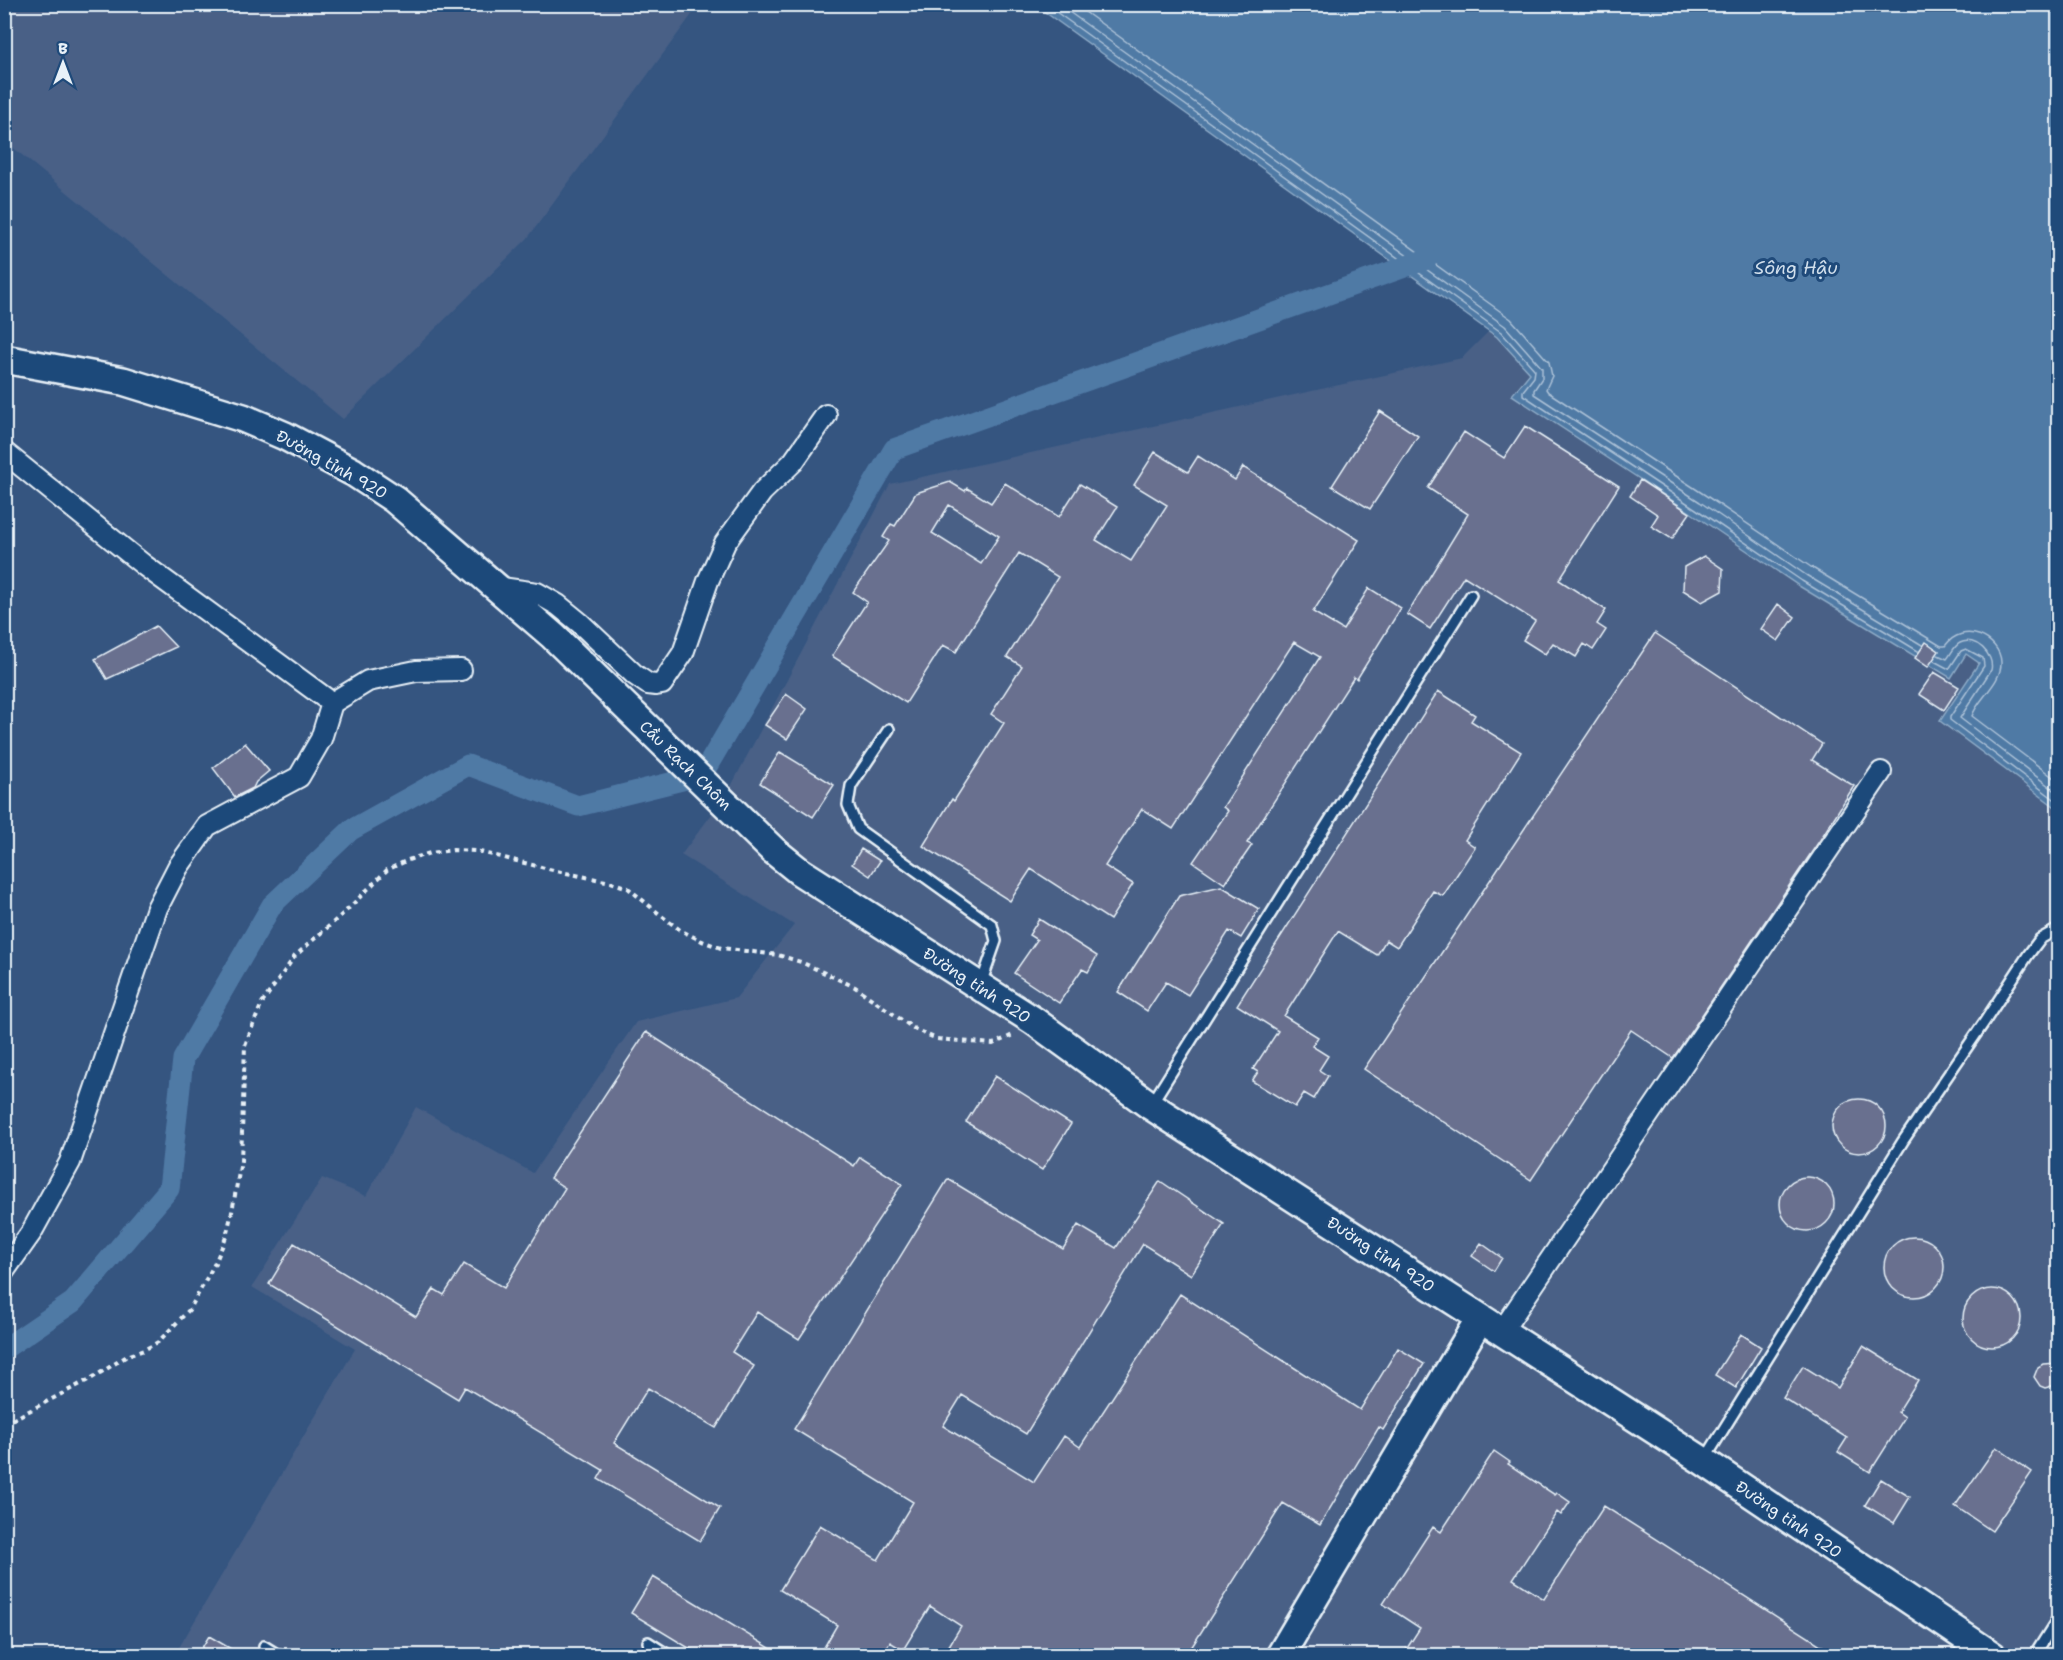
<svg xmlns="http://www.w3.org/2000/svg" width="2063" height="1660" font-family="'Shantell Sans',sans-serif">
<style>
.built{fill:#486086}
.water{fill:#507aa5;stroke:#8daac6;stroke-width:1.5}
.lines{fill:none;stroke-linecap:round;stroke-linejoin:round}
.shore{stroke:#abc1d7;stroke-width:1.5}
.canal{stroke:#507aa5;stroke-width:21}
.building{fill:#69708f;stroke:#e8f1f8;stroke-width:1.5;fill-rule:evenodd}
.lane-casing{stroke:#e8f1f8;stroke-width:14}
.street-casing{stroke:#e8f1f8;stroke-width:24}
.secondary-casing{stroke:#e8f1f8;stroke-width:32}
.path{stroke:#e8f1f8;stroke-width:4;stroke-dasharray:4.5 4.5;stroke-linecap:butt}
.lane{stroke:#1f4a7a;stroke-width:9}
.street{stroke:#1f4a7a;stroke-width:20}
.secondary{stroke:#1f4a7a;stroke-width:27}
.labels{text-anchor:middle;stroke-width:6;stroke-linejoin:round;paint-order:stroke}
.street-label{font-size:16px;fill:#e8f1f8;stroke:#1f4a7a}
.water-label{font-size:18px;font-style:italic;fill:#d1dfec;stroke:#1f4a7a}
</style>
<rect width="100%" height="100%" fill="#355580"/>
<filter id="ink" filterUnits="userSpaceOnUse"><feTurbulence type="fractalNoise" baseFrequency=".0167" numOctaves="2"/><feDisplacementMap in="SourceGraphic" scale="12" xChannelSelector="R" yChannelSelector="G"/><feConvolveMatrix kernelMatrix="1 2 1 2 8 2 1 2 1" color-interpolation-filters="sRGB"/></filter>
<g filter="url(#ink)">
<!-- built -->
<path class="built" d="M4,5L5,4L699,5L527,239L343,419L5,141Z
M1500,320L2058,696V1655L174,1656L355,1349L252,1287L322,1178L366,1196L416,1107L533,1173L636,1022L736,998L794,925L681,855L727,794L890,484L1462,358Z"/>
<!-- water -->
<path class="water" d="M1035,5H2058V809L1940,721L1979,663L1966,654L1951,678L1799,586L1693,514L1512,395L1530,373L1497,337Z"/>
<g class="lines">
<!-- shore -->
<path class="shore" d="M1045,4L1501,332L1535,370L1534,377L1523,391V395L1696,509L1802,581L1918,651
M1058,4L1505,326L1542,368V378L1534,390V394L1700,502L1806,575L1922,645
M1074,4L1511,319L1549,362L1552,376L1546,389L1548,392L1705,495L1811,567L1941,646H1945C1963,620 2000,638 2001,662C2002,683 1978,698 1972,716L2058,781
M1938,655L1947,659C1951,654 1954,646 1960,643C1975,635 1995,655 1991,670L1960,718L2058,793
M1934,661L1949,669L1961,651L1966,649L1983,658L1984,666L1950,717V720L2058,802"/>
<!-- canal -->
<path class="canal" d="M4,1349L73,1302L169,1189L183,1059L272,905L351,830L468,765L578,806L702,775L894,449L1427,259"/>
</g>
<!-- building -->
<path class="building" d="M1380,411L1418,436L1370,509L1332,486Z
M1525,426L1619,486L1559,580L1606,610L1597,624L1606,630L1593,650L1584,644L1576,657L1553,643L1545,654L1523,640L1535,621L1464,576L1430,629L1407,614L1468,514L1428,488L1464,432L1504,458Z
M1155,452L1188,472L1198,456L1235,480L1243,467L1359,540L1313,612L1343,630L1369,588L1401,608L1357,679L1354,677L1247,843L1252,845L1225,884L1193,862L1228,811L1223,807L1320,657L1294,642L1173,829L1142,809L1105,866L1133,884L1110,920L1031,869L1010,901L923,846L952,799L954,801L1004,723L991,714L1022,666L1007,657L1058,577L1019,553L956,652L943,645L906,703L832,656L867,602L853,592L889,541L883,537L891,524L895,526L916,493L950,482L965,491L967,488L991,503L1005,483L1059,517L1080,484L1117,507L1096,540L1131,561L1167,505L1134,485ZM949,505L999,536L981,564L932,533Z
M1640,480L1690,513L1672,539L1651,526L1658,515L1630,496Z
M1704,556L1723,569L1722,591L1702,602L1683,590L1684,567Z
M1778,604L1795,617L1778,641L1761,629Z
M156,626L176,647L107,679L95,659Z
M1655,633L1822,744L1812,760L1854,786L1820,840L1673,1058L1631,1030L1531,1180L1364,1069Z
M1926,642L1939,651L1928,667L1915,658Z
M1934,672L1959,687L1944,710L1919,694Z
M1438,691L1475,715L1471,721L1521,752L1465,840L1475,847L1443,896L1433,891L1397,947L1386,940L1377,955L1338,931L1284,1016L1318,1037L1312,1046L1328,1056L1319,1070L1328,1076L1314,1099L1304,1093L1295,1107L1252,1081L1258,1072L1253,1069L1278,1031L1237,1005Z
M786,694L807,709L787,739L765,725Z
M245,743L269,771L256,782L253,788L235,797L213,768Z
M780,752L834,785L813,817L760,783Z
M861,849L880,861L870,876L852,864Z
M1221,886L1259,909L1241,938L1229,931L1188,995L1166,982L1147,1011L1118,992L1179,896Z
M1039,919L1097,956L1088,972L1082,969L1059,1003L1014,973L1037,940L1029,935Z
M646,1032L854,1166L860,1157L902,1184L799,1339L757,1312L732,1352L754,1366L716,1428L648,1388L614,1443L720,1508L700,1541L598,1479L603,1470L465,1387L458,1399L269,1284L294,1243L416,1317L434,1289L444,1295L464,1264L504,1288L565,1188L550,1178Z
M995,1076L1071,1124L1042,1170L966,1122Z
M1832 1126a27 27 0 1 1 54 0a27 27 0 1 1-54 0Z
M1780 1204a27 27 0 1 1 54 0a27 27 0 1 1-54 0Z
M948,1179L1063,1249L1078,1225L1116,1248L1160,1181L1224,1224L1191,1275L1143,1244L1026,1434L962,1395L943,1426L1034,1482L1064,1436L1080,1447L1180,1294L1360,1410L1398,1348L1424,1364L1383,1430L1379,1427L1320,1525L1283,1503L1186,1656H957L947,1649L961,1626L930,1606L903,1650L890,1642L882,1656H819L837,1625L780,1590L820,1525L878,1560L913,1502L794,1429Z
M1884 1267a30 30 0 1 1 60 0a30 30 0 1 1-60 0Z
M1481,1243L1502,1258L1494,1271L1472,1256Z
M1963 1318a29 29 0 1 1 58 0a29 29 0 1 1-58 0Z
M1741,1334L1761,1347L1736,1388L1715,1375Z
M1863,1346L1918,1380L1898,1412L1905,1417L1870,1472L1838,1452L1847,1438L1783,1398L1803,1366L1838,1388Z
M2058,1363V1380L2055,1385L2045,1388L2040,1386L2034,1377L2038,1367L2043,1364Z
M1996,1447L2032,1472L1992,1531L1955,1506Z
M1494,1451L1510,1462L1508,1464L1555,1495L1557,1493L1570,1502L1561,1515L1557,1512L1513,1579L1544,1599L1604,1506L1838,1656H1402L1420,1628L1383,1604L1433,1527L1441,1532Z
M1881,1479L1910,1497L1894,1523L1865,1505Z
M653,1577L783,1656H702L631,1613Z
M209,1636L243,1656H197Z"/>
<g class="lines">
<!-- lane casing -->
<g class="lane-casing">
<path id="lane" d="M889,729L851,786L848,805L858,829L992,925L996,941L981,984
M1152,1103L1471,595
M1705,1459L1903,1141L1985,1021L2028,955L2040,939L2058,929
M648,1642L670,1656
M264,1646L280,1656
M925,1654L927,1656
M2034,1656L2058,1618"/>
</g>
<!-- street casing -->
<g class="street-casing">
<path id="street" d="M4,452L145,566L332,703
M495,587L537,593L558,605L580,623L635,675L648,684L656,685L662,684L683,653L708,581L725,543L762,492L793,462L826,415
M4,1271L31,1233L70,1162L157,908L178,867L207,826L299,777L321,739L332,703L368,681L416,671L461,670
M1502,1331L1881,772"/>
</g>
<!-- secondary casing -->
<g class="secondary-casing">
<path id="secondary" d="M4,359L123,381L243,418L285,436L353,472L394,499L553,636L773,850L799,871L1034,1021L1151,1106L1703,1461L1993,1656
M1280,1656L1480,1318"/>
</g>
<!-- path -->
<path class="path" d="M4,1424L92,1378L127,1356L144,1350L158,1342L190,1309L216,1261L226,1237L232,1212L241,1161L245,1045L262,1003L295,956L346,911L387,870L408,860L430,853L453,850L476,851L561,872L611,882L628,888L663,917L680,930L702,941L721,948L778,955L801,962L855,987L916,1030L937,1039L993,1044L1015,1034"/>
<!-- lane -->
<use href="#lane" class="lane"/>
<!-- street -->
<use href="#street" class="street"/>
<!-- secondary -->
<use href="#secondary" class="secondary"/>
</g>
</g>
<g class="labels">
<!-- street labels -->
<g class="street-label">
<text transform="translate(332 464) rotate(29)" y="6">Đường tỉnh 920</text>
<text transform="translate(686 765) rotate(44)" y="6">Cầu Rạch Chôm</text>
<text transform="translate(977 985) rotate(33)" y="6">Đường tỉnh 920</text>
<text transform="translate(1381 1254) rotate(33)" y="6">Đường tỉnh 920</text>
<text transform="translate(1789 1519) rotate(34)" y="6">Đường tỉnh 920</text>
</g>
<!-- water labels -->
<g class="water-label">
<text x="1796" y="274">Sông Hậu</text>
</g>
</g>
<!-- margin -->
<rect width="2063" height="1660" fill="none" stroke="#1f4a7a" stroke-width="24"/>
<rect x="12" y="12" width="2039" height="1636" fill="none" stroke="#e8f1f8" stroke-width="2" filter="url(#ink)"/>
<!-- north arrow -->
<g transform="translate(63 63)" stroke="#1f4a7a" stroke-width="4.5" paint-order="stroke">
<path d="M0-4.5L10 22L0 15L-10 22Z" fill="#e8f1f8"/>
<text y="-9" font-size="16" font-weight="bold" text-anchor="middle" fill="#e8f1f8">B</text>
</g>
</svg>
